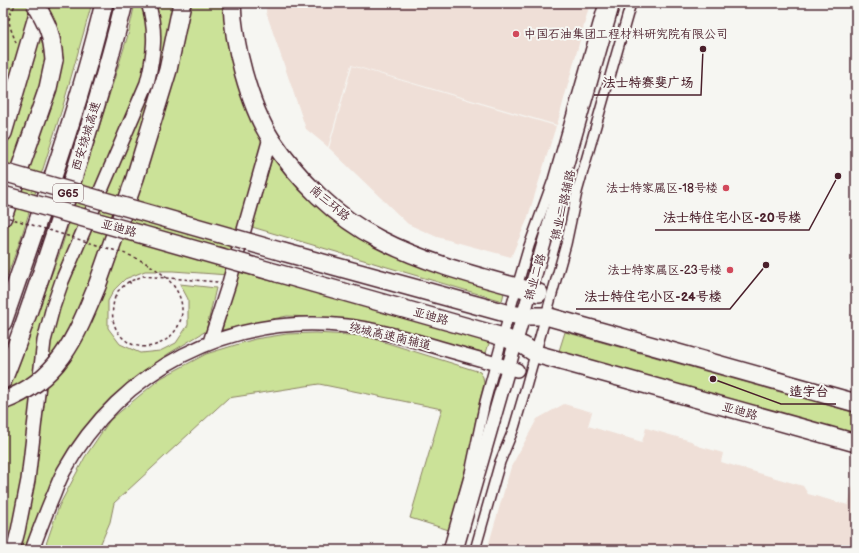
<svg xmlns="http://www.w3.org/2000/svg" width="859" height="553" font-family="'Balsamiq Sans','LXGW WenKai TC',sans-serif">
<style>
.built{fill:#efdfd7}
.green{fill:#cbe298;stroke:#8a8062}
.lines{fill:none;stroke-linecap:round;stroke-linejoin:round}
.street-casing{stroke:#4a1f2b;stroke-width:12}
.secondary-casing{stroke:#4a1f2b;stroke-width:16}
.highway-casing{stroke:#4a1f2b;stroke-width:20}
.path{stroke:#4a1f2b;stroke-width:1.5;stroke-dasharray:3 3;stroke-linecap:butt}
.street{stroke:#f6f6f2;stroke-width:9}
.secondary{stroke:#f6f6f2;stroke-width:13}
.highway{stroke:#f6f6f2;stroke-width:17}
.highway-bridge-casing{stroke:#4a1f2b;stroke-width:20;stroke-linecap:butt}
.path-bridge{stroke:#4a1f2b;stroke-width:1.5;stroke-dasharray:3 3;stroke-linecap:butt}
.highway-bridge{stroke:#f6f6f2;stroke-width:17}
.poi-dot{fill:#d1495b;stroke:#f6f6f2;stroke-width:1.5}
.labels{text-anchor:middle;stroke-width:4;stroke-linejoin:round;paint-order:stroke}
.shield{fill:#f6f6f2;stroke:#7e6067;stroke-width:1}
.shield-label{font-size:11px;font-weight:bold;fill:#4a1f2b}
.poi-label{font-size:12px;fill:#4a1f2b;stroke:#f6f6f2;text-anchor:end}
.street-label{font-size:12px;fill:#4a1f2b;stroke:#f6f6f2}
.leader{fill:none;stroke:#4a1f2b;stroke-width:1.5}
.callout-dot{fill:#4a1f2b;stroke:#f6f6f2;stroke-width:1.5}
.callout-label{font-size:13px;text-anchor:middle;font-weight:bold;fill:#4a1f2b;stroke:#f6f6f2;stroke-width:4;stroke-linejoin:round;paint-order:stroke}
</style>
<rect width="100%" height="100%" fill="#f6f6f2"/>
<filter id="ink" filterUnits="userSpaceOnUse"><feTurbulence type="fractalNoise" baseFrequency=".025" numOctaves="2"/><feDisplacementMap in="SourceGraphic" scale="8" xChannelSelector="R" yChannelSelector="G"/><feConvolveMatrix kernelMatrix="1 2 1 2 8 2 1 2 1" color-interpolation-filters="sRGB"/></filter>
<g filter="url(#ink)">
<!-- built -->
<path class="built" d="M267,3H590L557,125L351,65L328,147L306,129L266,12Z
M352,66L556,126L527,220L511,257L437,237L408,224L329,148Z
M564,404L592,412L588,426L642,442L646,428L691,441L698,446L723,453L721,462L803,486L808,494L848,505L853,487L856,488V550H487L511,467L537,419Z"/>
<!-- green -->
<path class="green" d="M3,3H36L3,120Z
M47,3H92L62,109L20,241L3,287V158Z
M135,3H228L266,139L228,275L173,271H145L125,279L114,290L108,301V328L120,344L140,353L160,351L176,343L188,325V299L180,284L216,288L206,331L168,354L131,381L101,408L62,464L26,550H3V402L60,252L128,35Z
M274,152L325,208L505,289L502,301L252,227Z
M238,272L490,340L486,353L406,332L357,321L313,317L287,316L222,330Z
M565,332L856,413L855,434L559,351Z
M315,333L365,336L480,372L483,377L484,384L480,399L468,460L449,530L410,518L442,409L319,384L228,398L114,503L110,522L98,550H44L59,506L85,457L110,420L161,378L206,354L255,339L287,334Z"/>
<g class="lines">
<!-- street casing -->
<g class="street-casing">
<path id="street" d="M448,550L470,473L485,402L509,314L529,246L553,180L604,3
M475,550L500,462L514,428L524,394L566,244L577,192L631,3"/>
</g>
<!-- secondary casing -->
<g class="secondary-casing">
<path id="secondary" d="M210,342L229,283L270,138
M13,550L18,531L28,480L44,341L53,307L62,281L147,83C154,56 157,30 148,3
M32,550C39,531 46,512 54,494C57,486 60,478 64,471C121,369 231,312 347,326C375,329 401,337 427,344C457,353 487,361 517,370
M456,550L613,3"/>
</g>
<!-- highway casing -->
<g class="highway-casing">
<path id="highway" d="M232,3C233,43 249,105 271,139C298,179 335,217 379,239C429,265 485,278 539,293
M3,133L41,3
M3,217L48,88L54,60
M283,252L509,314L524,316H546L856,403
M277,273L503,337L524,346L536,354L856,443
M97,286L135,178L168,70L182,3
M3,322C39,217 78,112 104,3
M3,380C21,336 36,290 51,245C78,165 104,85 124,3"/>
</g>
<!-- path -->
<path class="path" d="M16,43C10,25 4,20 17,3
M3,47L4,52L3,63
M129,281L132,286
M115,297L118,291L128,282L143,276L218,282"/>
<!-- street -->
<use href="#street" class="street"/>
<!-- secondary -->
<use href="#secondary" class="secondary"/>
<!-- highway -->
<use href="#highway" class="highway"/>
<!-- highway-bridge casing -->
<g class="highway-bridge-casing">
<path id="highway-bridge" d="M35,3C48,25 52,34 54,60
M3,172L283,252
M3,195L277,273
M3,401C59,380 76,337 97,286"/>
</g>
<!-- path-bridge -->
<path class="path-bridge" d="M3,216L123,253C147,261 183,281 182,311C181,341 143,359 122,337C111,326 111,311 115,297"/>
<!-- highway-bridge -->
<use href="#highway-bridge" class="highway-bridge"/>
</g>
</g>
<!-- markers -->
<g class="poi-dot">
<circle cx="516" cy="34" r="4"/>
<circle cx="726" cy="188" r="4"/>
<circle cx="730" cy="270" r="4"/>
</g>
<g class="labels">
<!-- shield labels -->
<rect class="shield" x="53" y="184" width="30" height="18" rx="3"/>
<g class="shield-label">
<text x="68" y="197">G65</text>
</g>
<!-- poi labels -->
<g class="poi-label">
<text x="524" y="38" text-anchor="start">中国石油集团工程材料研究院有限公司</text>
<text x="718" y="192">法士特家属区-18号楼</text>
<text x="722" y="274">法士特家属区-23号楼</text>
</g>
<!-- street labels -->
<g class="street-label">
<text transform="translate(86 136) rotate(-73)" y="4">西安绕城高速</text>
<text transform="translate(330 203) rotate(40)" y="4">南三环路</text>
<text transform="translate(563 205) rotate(-77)" y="4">锦业二路辅路</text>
<text transform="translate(119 228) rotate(16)" y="4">亚迪路</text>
<text transform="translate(535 277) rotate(-74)" y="4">锦业二路</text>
<text transform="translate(431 316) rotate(16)" y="4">亚迪路</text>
<text transform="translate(390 336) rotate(13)" y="4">绕城高速南辅道</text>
<text transform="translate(740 411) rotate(16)" y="4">亚迪路</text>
</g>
</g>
<!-- callouts -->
<path class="leader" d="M703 49L701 95H594M838 176L809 230H655M766 265L730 309H576M713 379L781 404H836"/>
<g class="callout-dot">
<circle cx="703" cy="49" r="4"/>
<circle cx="838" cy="176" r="4"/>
<circle cx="766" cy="265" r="4"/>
<circle cx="713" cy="379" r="4"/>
</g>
<g class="callout-label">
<text x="648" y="87">法士特赛斐广场</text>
<text x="732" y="222">法士特住宅小区-20号楼</text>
<text x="653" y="301">法士特住宅小区-24号楼</text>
<text x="809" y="396">造字台</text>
</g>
<!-- margin -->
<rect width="859" height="553" fill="none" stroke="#f6f6f2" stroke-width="16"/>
<rect x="8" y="8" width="843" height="537" fill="none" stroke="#4a1f2b" stroke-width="1.5" filter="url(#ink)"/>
</svg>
